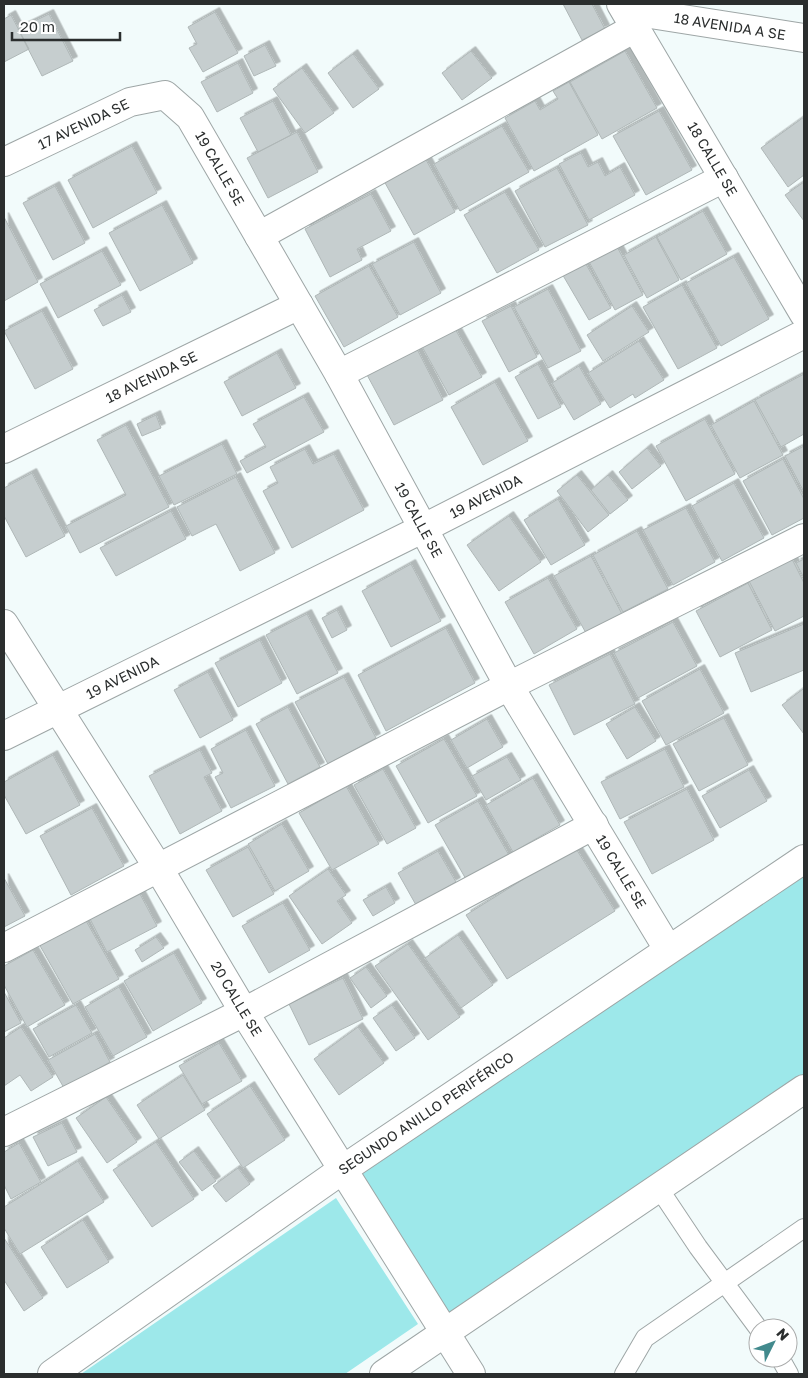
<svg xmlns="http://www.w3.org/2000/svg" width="808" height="1378" font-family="'Golos Text',sans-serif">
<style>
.green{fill:#9de8ea}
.building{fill:#c6cecf;stroke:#afb7b7;filter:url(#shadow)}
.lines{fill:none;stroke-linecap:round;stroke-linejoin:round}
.service-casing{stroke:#9ea6a6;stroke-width:20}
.minor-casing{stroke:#9ea6a6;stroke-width:30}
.tertiary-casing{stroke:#9ea6a6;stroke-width:30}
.primary-casing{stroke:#9ea6a6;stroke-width:30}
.service{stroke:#fff;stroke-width:18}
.minor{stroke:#fff;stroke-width:28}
.tertiary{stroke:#fff;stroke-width:28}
.primary{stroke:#fff;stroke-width:28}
.labels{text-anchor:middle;stroke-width:4;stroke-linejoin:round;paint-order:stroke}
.street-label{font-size:14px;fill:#2b2e2e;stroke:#fff}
</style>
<defs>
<filter id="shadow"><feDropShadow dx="4.5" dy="-4.5" stdDeviation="0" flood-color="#0004"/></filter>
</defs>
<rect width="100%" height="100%" fill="#f2fbfb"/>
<!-- green -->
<path class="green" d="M804,861V1087L445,1324L352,1170Z
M336,1198L418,1324L345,1374H81Z"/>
<!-- building -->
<path class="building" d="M563,4H592L605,29L582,40Z
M215,12L238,53L203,72L189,48L197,44L188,27Z
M49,14L73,61L42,76L18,29Z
M11,15L29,49L4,62V19Z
M265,45L276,66L254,76L244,56Z
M471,51L492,78L462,100L442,73Z
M625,51L657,108L602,139L570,82Z
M353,54L379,89L353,108L328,73Z
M238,63L253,93L217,112L201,82Z
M302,68L334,113L305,133L273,89Z
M569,82L598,135L534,171L505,118L535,101L540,110L558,99L553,91Z
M273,101L291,135L258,152L240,118Z
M659,111L692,170L646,195L613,136Z
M804,117V175L788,187L761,148Z
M502,126L529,172L460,211L434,164Z
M297,132L318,172L268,198L247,158Z
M132,146L157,193L93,228L68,180Z
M581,153L588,167L598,162L605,176L620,167L635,195L589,220L559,164Z
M425,158L455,212L414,235L384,181Z
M557,168L588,225L545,247L515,191Z
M804,182V221L785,195Z
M55,186L85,243L53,260L23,203Z
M505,192L539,250L497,273L464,215Z
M371,194L391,231L357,249L362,260L330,277L305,229Z
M162,205L193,263L140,291L109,233Z
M703,211L727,254L681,280L657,237Z
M4,217L38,282L4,301Z
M656,237L679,280L647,298L624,255Z
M414,242L441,293L400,315L372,264Z
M615,243L643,295L615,310L587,258Z
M102,251L121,285L58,318L40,284Z
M734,257L769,319L721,346L686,283Z
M583,259L611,308L589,320L561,272Z
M369,266L398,317L344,347L315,296Z
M682,285L717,348L678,369L643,307Z
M548,289L581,351L548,368L514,307Z
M122,295L131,312L103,326L94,310Z
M511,306L537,357L509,372L482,321Z
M632,306L649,332L603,361L587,335Z
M42,311L73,369L35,389L4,331Z
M453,325L482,377L449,395L420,343Z
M639,341L664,380L635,398L633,394L610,408L588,373Z
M416,347L443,400L394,425L366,373Z
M277,353L296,388L242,416L224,382Z
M538,364L561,407L538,419L515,377Z
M579,366L601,404L574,420L552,383Z
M804,374V434L781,447L755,400Z
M495,382L528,441L483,465L451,407Z
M304,397L324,432L247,473L240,461L266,447L253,424Z
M754,401L783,455L740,478L711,425Z
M156,415L161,428L142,436L137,424Z
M705,419L735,474L686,501L656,446Z
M126,425L169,507L80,553L66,526L126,495L97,440Z
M222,444L237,474L174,505L159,476Z
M804,446V492L785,456Z
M647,448L661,466L632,489L619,472Z
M305,449L313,464L334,454L364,510L292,548L263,491L278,483L270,467Z
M783,459L804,499V518L772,535L743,481Z
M32,473L65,536L26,557L4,516V488Z
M577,475L609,515L588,532L557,491Z
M608,475L628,500L610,514L591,490Z
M236,477L275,553L240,571L216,524L192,536L177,507Z
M734,483L764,538L722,561L692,506Z
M558,499L585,545L551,565L524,520Z
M686,508L715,562L673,585L643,530Z
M171,511L186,539L116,576L100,548Z
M509,516L541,562L499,591L467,545Z
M637,531L668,589L623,612L593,555Z
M591,556L622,614L586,633L554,576Z
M792,559L804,583V616L775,631L749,581Z
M804,559V578L796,563Z
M411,564L441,621L391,647L362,591Z
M548,578L577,629L534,654L505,602Z
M748,583L772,630L720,657L696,611Z
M337,610L347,630L332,638L322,618Z
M307,614L338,673L297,694L266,635Z
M673,622L697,666L638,698L614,653Z
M804,624V670L751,692L735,653Z
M446,628L475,683L386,731L358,675Z
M260,640L282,683L238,707L215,663Z
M610,654L635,704L574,735L549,685Z
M700,669L724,713L666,745L642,701Z
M208,672L233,720L200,738L174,690Z
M344,677L376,738L328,764L295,702Z
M803,689L804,691V734L782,705Z
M288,707L320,767L288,784L256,724Z
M635,707L656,741L627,759L606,724Z
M724,718L748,765L699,791L673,744Z
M487,719L503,747L467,768L451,740Z
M246,730L275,786L231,808L215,777L223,773L211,749Z
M444,739L477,796L428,823L396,766Z
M665,749L684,787L620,819L601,782Z
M200,750L212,773L204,777L222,811L180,834L149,776Z
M53,755L80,805L26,834L4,795V782Z
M507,757L521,780L486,800L472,776Z
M383,769L416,828L387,844L354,785Z
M749,770L767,801L720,828L702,796Z
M533,778L560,825L513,852L486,805Z
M346,786L379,844L332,870L299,813Z
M687,789L714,840L652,874L624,822Z
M478,801L510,857L467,881L435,825Z
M92,808L124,866L71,895L40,836Z
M282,824L309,871L275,891L248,844Z
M248,847L274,894L233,917L206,870Z
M575,847L615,911L507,979L466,915Z
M438,851L456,882L416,905L398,873Z
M328,869L346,895L337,901L352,923L322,944L289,896Z
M4,878L25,916L4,927Z
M386,887L395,903L373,916L363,900Z
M140,894L157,926L107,952L90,919Z
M283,903L310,950L269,973L242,926Z
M85,919L119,979L73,1004L39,944Z
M458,935L493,985L461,1008L425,958Z
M156,937L164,948L142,962L135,950Z
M408,944L460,1017L428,1040L375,966Z
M33,950L65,1005L27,1027L4,985V966Z
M174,953L202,1003L153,1031L124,981Z
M366,967L387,996L371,1008L350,978Z
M343,978L363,1019L309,1045L289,1004Z
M119,987L147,1037L113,1056L85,1007Z
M4,992L21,1023L4,1032Z
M76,1005L92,1033L49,1057L33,1029Z
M392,1005L415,1038L396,1051L373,1018Z
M21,1027L53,1077L31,1091L20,1075L4,1086V1038Z
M358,1027L384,1063L339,1095L314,1059Z
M95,1034L110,1062L64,1088L48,1060Z
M219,1043L242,1081L202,1104L179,1066Z
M183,1075L205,1110L159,1139L137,1105Z
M250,1086L285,1140L243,1168L207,1114Z
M106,1097L137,1142L107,1163L76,1118Z
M62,1123L77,1152L48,1166L33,1137Z
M156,1142L194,1199L152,1227L113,1170Z
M19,1143L41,1182L11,1199L4,1185V1152Z
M194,1151L216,1181L202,1191L179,1162Z
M78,1161L104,1202L20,1254L4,1228V1207Z
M238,1168L250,1184L226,1202L213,1186Z
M83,1220L109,1262L67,1288L41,1247Z
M4,1238L43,1298L24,1311L4,1280Z"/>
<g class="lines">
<!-- service casing -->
<g class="service-casing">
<path id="service" d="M658,1187L698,1247L758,1328
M780,1358L789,1374
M624,1374L645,1338L804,1228"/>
</g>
<!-- minor casing -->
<g class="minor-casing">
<g id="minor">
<path id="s1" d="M621,4L804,314"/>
<path id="s2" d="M625,10L804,38"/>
<path id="s3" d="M4,162L130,102L165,95L190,117L339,374L509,686L668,949"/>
<path d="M259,236L635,28"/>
<path d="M339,374L724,178"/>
<path id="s4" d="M4,449L299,305"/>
<path id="s5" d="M4,736L424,528L804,334"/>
<path d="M4,948L509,686L804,538"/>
<path d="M4,1132L244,1012L594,825"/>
</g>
</g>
<!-- tertiary casing -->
<g class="tertiary-casing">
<g id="tertiary">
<path id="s6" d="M4,624L159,869L244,1012L471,1374"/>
</g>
</g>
<!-- primary casing -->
<g class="primary-casing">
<g id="primary">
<path id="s7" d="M52,1374L342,1170L804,859"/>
<path d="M384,1374L804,1089"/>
</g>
</g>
<!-- service -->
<use href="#service" class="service"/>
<!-- minor -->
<use href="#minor" class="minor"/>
<!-- tertiary -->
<use href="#tertiary" class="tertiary"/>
<!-- primary -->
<use href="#primary" class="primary"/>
</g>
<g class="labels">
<!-- street labels -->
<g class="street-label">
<text dy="5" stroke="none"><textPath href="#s2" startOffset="106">18 AVENIDA A SE</textPath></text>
<text dy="5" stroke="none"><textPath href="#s3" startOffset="88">17 AVENIDA SE</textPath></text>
<text dy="5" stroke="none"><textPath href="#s1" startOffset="180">18 CALLE SE</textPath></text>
<text dy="5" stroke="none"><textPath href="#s3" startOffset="268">19 CALLE SE</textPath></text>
<text dy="5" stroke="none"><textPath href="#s4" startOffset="164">18 AVENIDA SE</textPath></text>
<text dy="5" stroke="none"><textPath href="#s5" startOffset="538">19 AVENIDA</textPath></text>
<text dy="5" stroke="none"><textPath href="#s3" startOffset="672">19 CALLE SE</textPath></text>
<text dy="5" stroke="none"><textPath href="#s5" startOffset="132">19 AVENIDA</textPath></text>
<text dy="5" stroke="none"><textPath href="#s3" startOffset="1078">19 CALLE SE</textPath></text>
<text dy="5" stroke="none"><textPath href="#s6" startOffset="441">20 CALLE SE</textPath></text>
<text dy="5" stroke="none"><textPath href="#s7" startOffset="456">SEGUNDO ANILLO PERIFÉRICO</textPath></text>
</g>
</g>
<!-- border -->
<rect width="808" height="1378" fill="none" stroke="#2b2e2e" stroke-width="10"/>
<!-- north arrow -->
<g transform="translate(773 1343) rotate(48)"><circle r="24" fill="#ffffff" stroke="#aaabab"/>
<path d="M0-4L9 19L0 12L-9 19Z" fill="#428a8d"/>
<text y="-8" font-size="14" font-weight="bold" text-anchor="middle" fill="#2b2e2e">N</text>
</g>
<!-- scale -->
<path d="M12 32v8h108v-8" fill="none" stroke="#2b2e2e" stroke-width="2.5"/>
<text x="20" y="32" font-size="15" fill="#2b2e2e" stroke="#ffffff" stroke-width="4" paint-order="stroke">20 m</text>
</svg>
